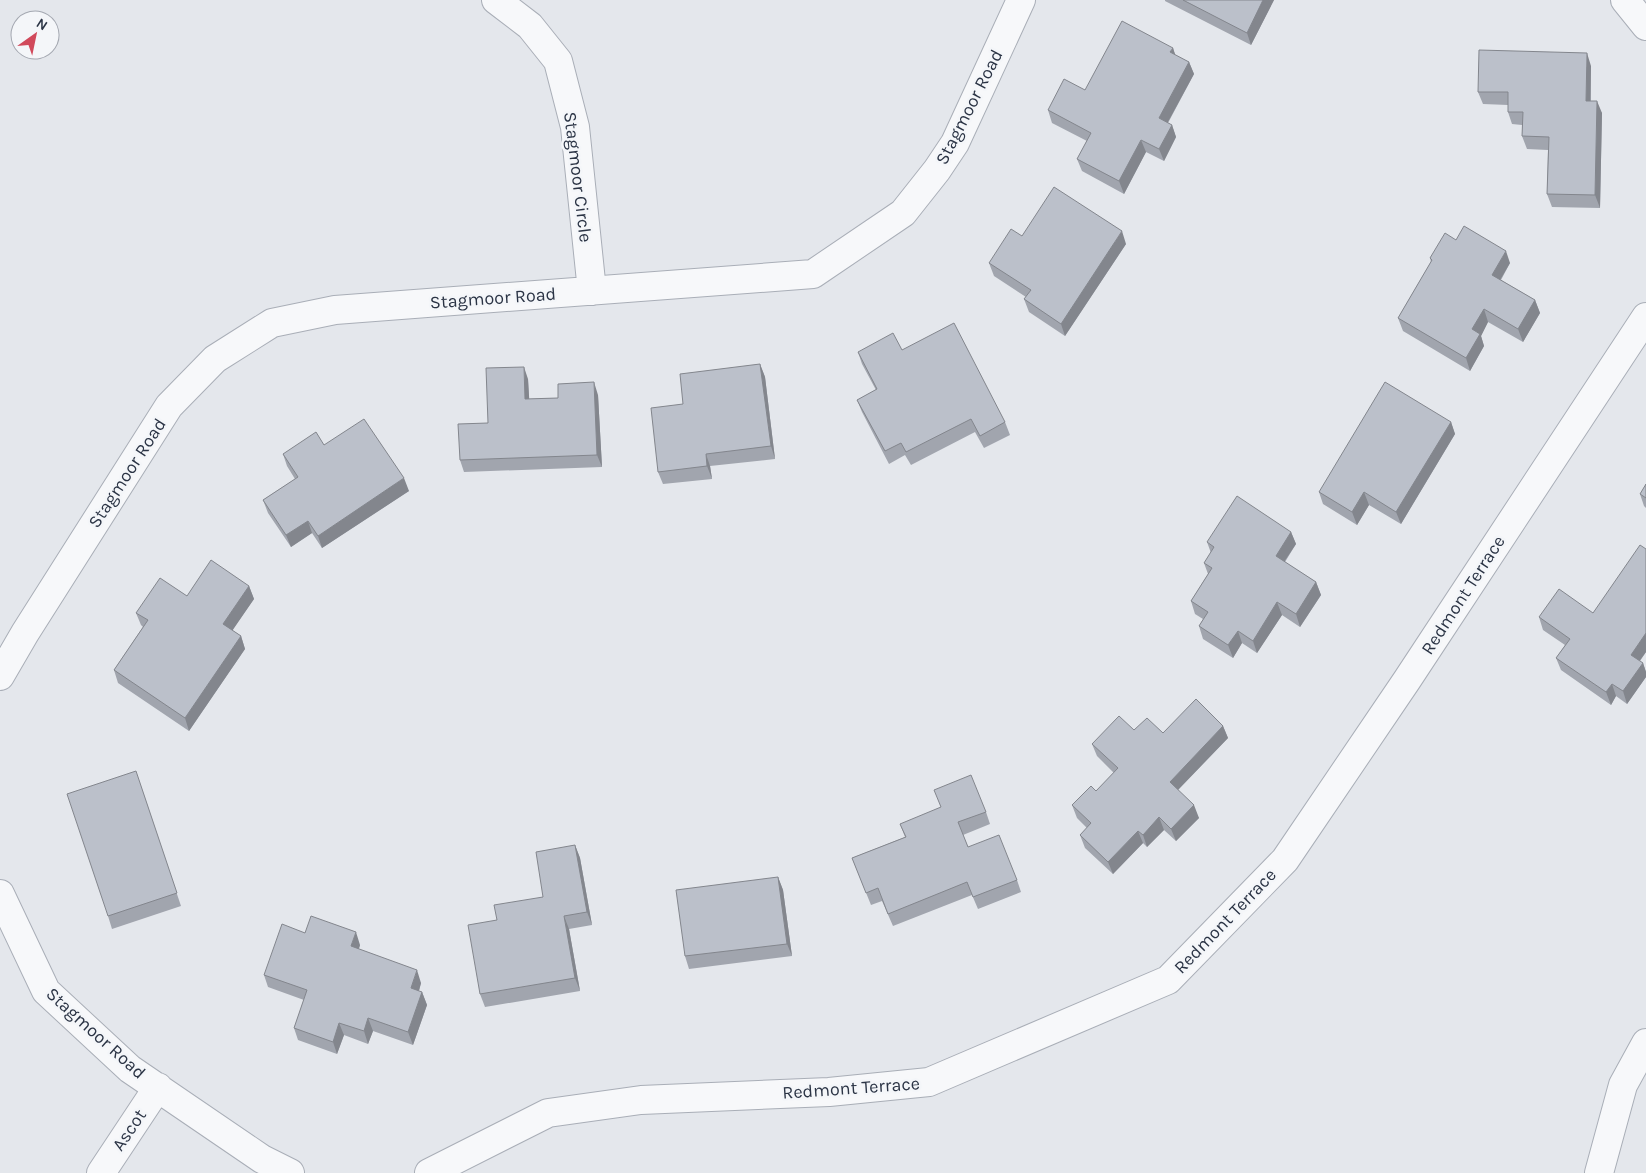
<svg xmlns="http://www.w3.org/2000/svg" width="1646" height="1173" font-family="Karla,sans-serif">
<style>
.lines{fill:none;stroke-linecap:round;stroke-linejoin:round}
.minor-casing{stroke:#a9aeb7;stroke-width:30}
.minor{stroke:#f7f8fa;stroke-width:28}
.wall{fill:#a1a5ae}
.shaded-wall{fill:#83868d}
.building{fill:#bbc0ca;stroke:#83868d}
.labels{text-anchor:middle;stroke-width:5;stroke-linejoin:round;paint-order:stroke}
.street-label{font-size:18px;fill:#2b3445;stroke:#f4f6f9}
</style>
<rect width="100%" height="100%" fill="#e4e7ec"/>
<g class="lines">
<!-- minor casing -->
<g class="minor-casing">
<path id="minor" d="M496,0L530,26L558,61L575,127L592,291
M1625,0L1646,26
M0,676L25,633L169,406L215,359L272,323L335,310L813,274L903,213L937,170L955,143L1021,0
M0,894L46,991L130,1069L262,1159L290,1173
M101,1173L158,1087
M429,1173L548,1113L641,1100L829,1092L929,1082L1168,980L1285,860L1407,680L1646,317
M1599,1173L1623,1085L1646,1043"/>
</g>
<!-- minor -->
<use href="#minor" class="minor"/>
</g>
<!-- wall -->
<path class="wall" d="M1165,0H1274L1251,45L1165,1Z
M1173,48L1175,55L1189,62L1194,74L1168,123L1172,125L1176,137L1164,161L1146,152L1124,194L1082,171L1077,159L1087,141L1052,123L1048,110L1085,90Z
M1591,66V101L1602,113L1600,208L1552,207L1547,194L1548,150L1527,149L1522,136V125L1512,124L1508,112V105L1483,104L1478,92Z
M1022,236L1126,244L1065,336L1029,312L1024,299L1026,297L994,276L989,263Z
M1456,240L1510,263L1501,280L1535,300L1540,313L1523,342L1488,322L1481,336L1484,346L1470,371L1403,331L1398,318L1431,262L1430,258Z
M902,350L1005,422L1010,435L984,448L975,432L911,465L905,455L889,464L862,412L857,400L876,390L862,364L858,352Z
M760,364L765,377L775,459L710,466L712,479L663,484L658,472L683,404Z
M528,379L529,399L558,398L598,395L602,467L464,472L460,460L488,423Z
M1451,422L1455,434L1401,524L1369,505L1357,525L1323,504L1319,492Z
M324,445L409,491L322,548L312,533L291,547L268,513L263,500L295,479L287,466L283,454Z
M1646,484V508L1644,506L1640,494Z
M1291,532L1296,544L1285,562L1316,582L1321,595L1300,627L1282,615L1257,653L1242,643L1233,658L1203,639L1199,626L1203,619L1195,614L1191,601L1208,574L1204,563L1211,553L1207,542Z
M1646,549V652L1640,661L1643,663L1646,672V677L1627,704L1616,696L1611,705L1561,670L1556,658L1565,645L1543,630L1539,617L1593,613Z
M249,586L254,599L232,630L241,636L245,649L189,731L118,683L114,670L143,627L141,625L136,613L187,596Z
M1223,726L1228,738L1178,790L1199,818L1176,841L1164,830L1147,847L1143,843L1113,874L1085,848L1080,835L1087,828L1077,818L1072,805L1096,791L1114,773L1097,756L1092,744L1134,730L1163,733Z
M140,784L181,906L112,929L108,916Z
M986,812L990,824L963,835L968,847L1017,880L1021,892L978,909L972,895L893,926L882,901L871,905L852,858L905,837L900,824Z
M575,845L580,858L592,925L569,929L580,991L485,1007L480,994L497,920L543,897Z
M778,877L783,890L792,956L689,969L685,956Z
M305,933L360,945L359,949L421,983L419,991L422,992L427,1005L413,1045L373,1031L368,1044L344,1035L337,1054L298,1040L294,1028L304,1000L268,987L264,975Z"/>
<!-- shaded-wall -->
<path class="shaded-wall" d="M1263,0H1274L1251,45L1247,33Z
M1173,48L1177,60L1170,52Z
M1587,53L1591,66L1590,113L1586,101Z
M1189,62L1194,74L1163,131L1159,118Z
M1597,101L1602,113L1600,208L1595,195Z
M1172,125L1176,137L1164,161L1159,149Z
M1141,140L1146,152L1124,194L1119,181Z
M1122,231L1126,244L1065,336L1061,324Z
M1506,251L1510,263L1496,287L1492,275Z
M1535,300L1540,313L1523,342L1518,329Z
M1484,309L1488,322L1481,336L1484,346L1470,371L1466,358L1472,329Z
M760,364L765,377L775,459L771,446Z
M524,367L528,379L530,412L525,399Z
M594,382L598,395L602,467L597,455Z
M1451,422L1455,434L1401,524L1396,512Z
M706,454L710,466L712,479L707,466Z
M404,478L409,491L322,548L318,536Z
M1364,492L1369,505L1357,525L1352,512Z
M308,521L312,533L291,547L286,535Z
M1291,532L1296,544L1280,568L1276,556Z
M1316,582L1321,595L1300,627L1296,614Z
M249,586L254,599L228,637L223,624Z
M1277,602L1282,615L1257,653L1253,641Z
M1238,631L1242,643L1233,658L1228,645Z
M1646,633V652L1635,667L1631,655Z
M241,636L245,649L189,731L185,718Z
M1643,663L1646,672V677L1627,704L1623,691Z
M1612,684L1616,696L1611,705L1606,692Z
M1223,726L1228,738L1174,794L1170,782Z
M1194,805L1199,818L1176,841L1171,829Z
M1159,817L1164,830L1147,847L1143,835Z
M1138,831L1143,843L1113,874L1108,862Z
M575,845L580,858L592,925L587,912Z
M778,877L783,890L792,956L787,944Z
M564,916L569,929L580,991L575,978Z
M356,932L360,945L355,959L351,946Z
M417,970L421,983L416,1001L411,988Z
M422,992L427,1005L413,1045L408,1032Z
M368,1018L373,1031L368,1044L364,1031Z
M339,1023L344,1035L337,1054L333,1042Z"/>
<!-- building -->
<path class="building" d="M1183,0H1263L1247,33Z
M1122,21L1173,48L1170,52L1189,62L1159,118L1172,125L1159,149L1141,140L1119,181L1077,159L1091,133L1048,110L1064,79L1085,90Z
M1479,50L1587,53L1586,101H1597L1595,195L1547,194L1549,137L1522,136L1523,112H1508V92H1478Z
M1054,187L1122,231L1061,324L1024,299L1031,290L989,263L1011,229L1022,236Z
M1464,226L1506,251L1492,275L1535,300L1518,329L1484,309L1472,329L1480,334L1466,358L1398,318L1432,260L1430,258L1445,233L1456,240Z
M954,323L1005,422L980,436L971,419L906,452L901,443L885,451L857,400L877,389L858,352L893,333L902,350Z
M760,364L771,446L706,454L707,466L658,472L651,408L683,404L680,374Z
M524,367L525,399L558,398V384L594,382L597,455L460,460L458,424L488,423L486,368Z
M1385,382L1451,422L1396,512L1364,492L1352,512L1319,492Z
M364,419L404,478L318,536L308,521L286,535L263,500L298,477L283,454L316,432L324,445Z
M1646,484V498L1640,494Z
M1237,496L1291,532L1276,556L1316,582L1296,614L1277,602L1253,641L1238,631L1228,645L1199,626L1208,612L1191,601L1212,568L1204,563L1214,547L1207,542Z
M1640,545L1646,549V633L1631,655L1643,663L1623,691L1612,684L1606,692L1556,658L1570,639L1539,617L1559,589L1593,613Z
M211,560L249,586L223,624L241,636L185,718L114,670L148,620L136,613L160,578L187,596Z
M1196,699L1223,726L1170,782L1194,805L1171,829L1159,817L1143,835L1138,831L1108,862L1080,835L1091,823L1072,805L1091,786L1096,791L1118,768L1092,744L1119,716L1134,730L1147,718L1163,733Z
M136,771L177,893L108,916L67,794Z
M971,775L986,812L958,822L968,847L999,835L1017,880L973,897L967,882L888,914L878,888L866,893L852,858L906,837L900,824L941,807L934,790Z
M575,845L587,912L564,916L575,978L480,994L468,925L497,920L494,905L543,897L536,852Z
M778,877L787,944L685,956L676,890Z
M311,916L356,932L351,946L417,970L411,988L422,992L408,1032L368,1018L364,1031L339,1023L333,1042L294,1028L307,990L264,975L282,924L305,933Z"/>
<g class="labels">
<!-- street labels -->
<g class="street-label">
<text transform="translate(969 107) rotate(-63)" y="6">Stagmoor Road</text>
<text transform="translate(578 177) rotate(83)" y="6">Stagmoor Circle</text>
<text transform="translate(493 298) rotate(-4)" y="6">Stagmoor Road</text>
<text transform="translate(127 473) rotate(-57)" y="6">Stagmoor Road</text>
<text transform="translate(1463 595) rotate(-57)" y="6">Redmont Terrace</text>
<text transform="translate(1225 921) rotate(-46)" y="6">Redmont Terrace</text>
<text transform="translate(96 1033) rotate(42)" y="6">Stagmoor Road</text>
<text transform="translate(851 1088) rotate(-4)" y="6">Redmont Terrace</text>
<text transform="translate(129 1130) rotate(-56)" y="6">Ascot</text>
</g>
</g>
<!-- north arrow -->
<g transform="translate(35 35) rotate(33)"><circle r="24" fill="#f4f6f9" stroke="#a4a8b1"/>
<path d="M0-4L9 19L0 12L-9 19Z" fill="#d1495b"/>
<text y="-8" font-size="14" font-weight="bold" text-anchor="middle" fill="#2b3445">N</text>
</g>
</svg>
